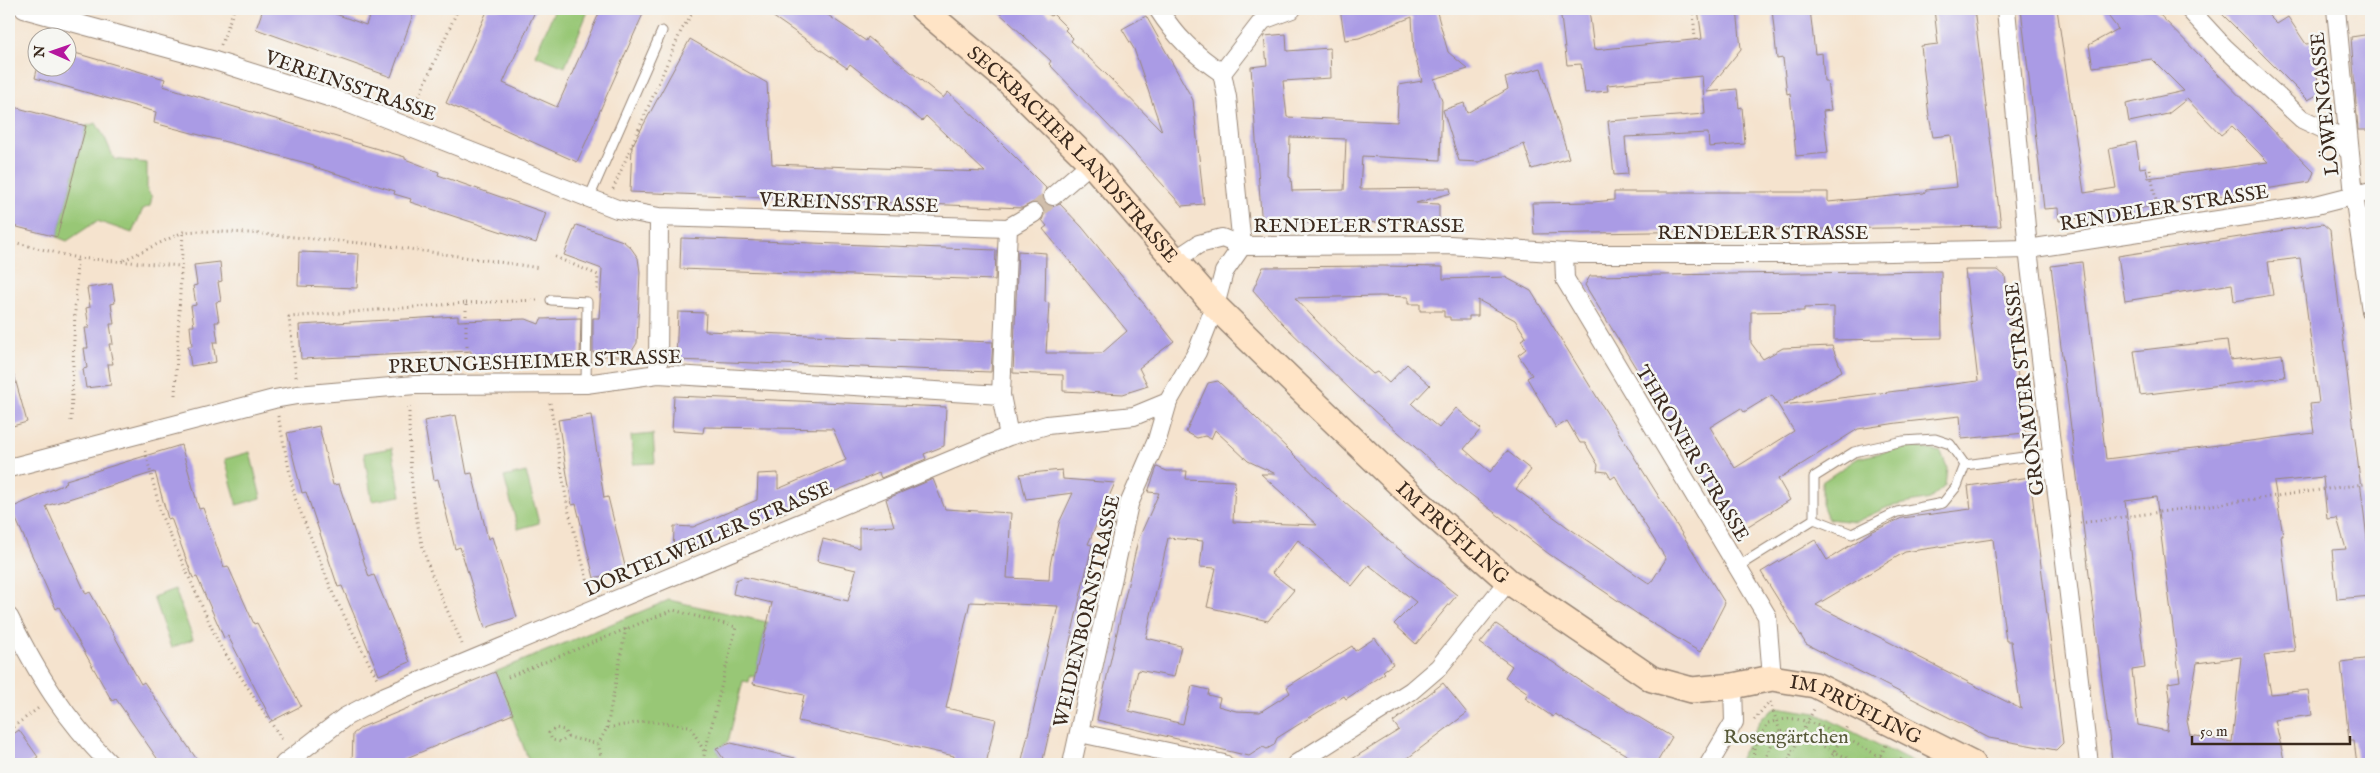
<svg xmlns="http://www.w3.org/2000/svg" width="2380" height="773" font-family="'IM FELL English',serif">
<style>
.green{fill:#98c776;stroke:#6a784a}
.building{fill:#aa9be5;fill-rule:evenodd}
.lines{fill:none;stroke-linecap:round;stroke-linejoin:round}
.street-tunnel{stroke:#d0beab;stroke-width:18;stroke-dasharray:18 9;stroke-linecap:butt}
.lane-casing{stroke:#988676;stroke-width:11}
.street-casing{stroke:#988676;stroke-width:20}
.secondary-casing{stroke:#988676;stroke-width:28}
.path{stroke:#988676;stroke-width:3;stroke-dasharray:1 4;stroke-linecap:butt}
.lane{stroke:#fff;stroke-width:9}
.street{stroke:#fff;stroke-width:18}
.secondary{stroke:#ffe4c6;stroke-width:25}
.labels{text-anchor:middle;stroke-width:5;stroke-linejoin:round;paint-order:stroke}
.street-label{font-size:20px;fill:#3b2a1e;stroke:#f6f6f2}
.park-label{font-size:20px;fill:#575938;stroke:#f6f6f2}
</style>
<rect width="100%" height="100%" fill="#f6f6f2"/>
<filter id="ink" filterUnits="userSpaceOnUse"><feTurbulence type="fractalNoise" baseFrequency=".02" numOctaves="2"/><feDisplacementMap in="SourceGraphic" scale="10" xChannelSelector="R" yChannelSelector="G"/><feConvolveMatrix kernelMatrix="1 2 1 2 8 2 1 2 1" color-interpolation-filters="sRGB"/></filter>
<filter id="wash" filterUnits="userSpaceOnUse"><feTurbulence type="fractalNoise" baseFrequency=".0096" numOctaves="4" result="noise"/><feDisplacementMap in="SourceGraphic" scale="20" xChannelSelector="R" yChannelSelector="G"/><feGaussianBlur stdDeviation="1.12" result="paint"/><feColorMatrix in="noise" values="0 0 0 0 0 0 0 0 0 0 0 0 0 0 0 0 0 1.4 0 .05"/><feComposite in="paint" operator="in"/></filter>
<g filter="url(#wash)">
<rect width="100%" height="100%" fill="#f5e3ce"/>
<!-- green -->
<path class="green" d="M555,9H589L565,67L535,55Z
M96,123L106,140L114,159L147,163V190L152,197L150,206L143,209L132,233L97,221L67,241L57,237L86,126Z
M653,434L655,463L633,464L631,436Z
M1911,446L1941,452L1947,467L1945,486L1930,499L1888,507L1855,522L1828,519L1822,504V482L1858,458Z
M392,448L401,496L372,501L364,453Z
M250,452L261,498L237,505L225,459Z
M526,472L539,523L518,529L504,477Z
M175,589L193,639L171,648L153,597Z
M669,600L767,622L755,677L750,676L749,682L743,681L728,742L720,747L718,752L725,761L724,764H530L495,672Z
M1777,707L1816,713L1914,763L1913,764H1742L1740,758L1762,717Z"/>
<g id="blocks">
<!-- building -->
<path class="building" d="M263,9H322L366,25L372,9H415L391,77L256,29Z
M488,9H536L503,83L557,107L601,9H631L643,14L577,162L446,103Z
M762,9H819L866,41L868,37L943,98L948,92L979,121L1046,188L1043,198L1045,203L1055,206L1060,204L1082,227L1174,341L1139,368L1148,386L1123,394L1063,391V375L1013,373L1018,251L1046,253L1045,302L1049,303L1046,353H1102L1127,331L1043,229L1047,226L1042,220L1045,213L1039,204L1034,202L1022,208L630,192L632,146L690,39L767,83L772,164L985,172L926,116L922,121L850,64L847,68Z
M995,9H1042L1051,16L1053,14L1067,28L1065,30L1073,38L1071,41L1105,73L1162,131L1134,49L1122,29L1146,16L1193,100L1204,204L1182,206L1128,146L1049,64L1051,61Z
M1340,9H1436L1448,52L1468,69L1434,79L1442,101L1440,160L1362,156L1360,189L1450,188L1451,193L1416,203L1439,204V222L1289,223V218L1267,220L1261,214L1251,67L1267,65L1264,36L1286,34L1287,51L1330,48L1331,78L1283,81L1287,117L1397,122L1399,85L1422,81L1414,53L1412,17L1359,38L1345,40ZM1290,137L1346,139L1344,190L1292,191L1291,178L1289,177Z
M1560,9H1589L1594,50L1702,39L1698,9H1737L1741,49L1706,92L1737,89L1739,108L1742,107L1745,144L1709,147L1708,133L1625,137L1628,174L1614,175L1608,121L1705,114L1702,76L1607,85L1608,91L1585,93L1581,64L1567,65Z
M1772,9H1810L1815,54L1822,53L1824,81H1827L1831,110L1823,111L1828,153L1796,156L1790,93L1787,94L1783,58L1777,59Z
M1934,9H1974L2001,226L1534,234L1532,203L1593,202L1614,200V192H1828V202L1924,193L1926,190L1957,187L1951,135L1933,137L1929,116L1921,46L1938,44Z
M2021,9H2057L2084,193L2116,188L2109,148L2136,142L2140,168L2146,167L2148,178L2268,162L2232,126L2221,135L2187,99L2168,114L2129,122L2126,104L2184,91L2152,59L2093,67L2089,45L2118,29L2103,9H2154L2314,172L2310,182L2059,221L2058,208L2044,209Z
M2217,9H2262L2277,24L2288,17L2306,44L2314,43L2319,94L2308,100Z
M2371,34V130H2358L2351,37Z
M68,51L165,79L163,86L405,157V159L439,172L438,175L546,213L536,243L410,202L411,199L394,194L395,191L314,167V165L154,123L156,112L35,78L38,66L68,68Z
M1541,68L1569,158L1532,169L1524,144L1479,162L1459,161L1443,110L1464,103L1467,113L1508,89L1505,78Z
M14,107L86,126L57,237L9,225V126Z
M2323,224L2330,230L2371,572V596L2337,599L2332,550L2346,549L2337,518L2327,519L2323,477L2274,482L2283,535H2281L2283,555L2295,651L2264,655L2271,694L2308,690L2312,715L2275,720L2285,764H2135L2112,760L2051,266L2082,262L2106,459L2314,433L2310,404L2319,403L2300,258L2268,262L2273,295L2234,301L2232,284L2125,301L2118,256ZM2156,497L2180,681L2168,683L2170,698L2167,731L2138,725L2132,670L2145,668L2125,501ZM2241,657L2232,742L2190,735L2187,721L2197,663Z
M576,225L623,241L631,248L638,258L640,272L637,343L632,351L625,356H598V353H593V318H599L602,269L564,255Z
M681,238L996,250L995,280L680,269Z
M299,252L359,254L357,288L298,286Z
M220,262L222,281L218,282L221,301L216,302L219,322H215L218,342H213L216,362L191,366L188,346H192L190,326H194L191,306L196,305L193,286L197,285L194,265Z
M1382,266L1443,267V279L1505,277L1531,291L1725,603L1700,652L1642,617L1549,554L1457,484L1355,394L1282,323L1253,290L1263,267ZM1379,296L1408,297V304H1420V311H1444V317H1450V320H1469V316H1478V300L1515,320L1526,337L1521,340L1526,349L1518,355L1532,375L1527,378L1556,428L1567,421L1580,443H1585L1598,465L1597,471L1607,472L1611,479L1615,476L1666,559L1650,584L1566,526L1516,489L1531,470L1507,451L1490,472L1464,449L1481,429L1456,408L1439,428L1426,417L1412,404L1430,385L1407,364L1389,383L1377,372L1373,374L1330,335L1295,298Z
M1965,270H1998L2005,276L2025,433L1962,439L1960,416L1897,423L1858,429L1778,479L1790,500L1737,533L1585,285L1590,276L1941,271L1942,338L1834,340V307L1804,308V311L1751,312V343L1763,359L1783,348L1832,346L1842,371L1783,405L1978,381ZM1772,395L1794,431L1735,468L1710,427L1741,408L1744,412Z
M112,284L115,303L111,304L114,324H110L113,344H109L113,364H108L111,385L86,388L83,369L87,368L84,348H88L85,328H89L86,308L90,307L87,288Z
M678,312L706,313L705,331L993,342L991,372L676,360Z
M458,316V321L526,319L539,324L541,319L581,318L580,354L471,356V351L301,359L299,325Z
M2227,340L2230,360L2282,354L2285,377L2140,395L2134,351Z
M14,375L27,422L9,427V376Z
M1218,381L1329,489L1390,542L1457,595L1416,644L1394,624L1416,602L1369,565L1352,586L1298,540L1272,573L1294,590L1268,621L1207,607L1216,568L1200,567L1203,541L1168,538L1146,638L1181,646L1174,677L1138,670L1129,711L1183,724L1192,686L1209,690L1208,695L1220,698L1218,706L1236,711L1260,712L1290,693L1287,687L1352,646L1355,651L1375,638L1393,664L1383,671L1385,673L1346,699L1344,696L1277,738L1274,745L1267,749L1263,747L1249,756L1097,720L1138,540L1159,493L1148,492L1157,467L1167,471H1187L1186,479L1235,481L1233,522L1317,525L1261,474H1276L1248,461L1215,430L1211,439L1205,436L1197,438L1186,432L1208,383Z
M674,396L946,407L944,446L924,454L926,459L881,478L879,473L673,559L674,526L693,527L757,500L758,474L778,473V489L846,460L833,429L704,427L703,433L672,431Z
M456,415L467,474L472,473L488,539L492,537L517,617L485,628L460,547L455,549L438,479L434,480L424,421Z
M591,415L604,498L608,497L626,570L594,578L576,504L572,505L558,420Z
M319,426L333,485L339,484L369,577L374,575L410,662L379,675L342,586L338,587L306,492L302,493L287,433Z
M181,445L199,509L203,508L224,567L228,566L254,624L257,623L301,706L272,721L228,636L224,638L197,577L193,578L171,518L168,519L155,472L46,506L86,594L90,592L141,684L144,682L200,764H161L116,699L112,701L59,607L56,609L11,508L67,483L66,480Z
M1062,470L1063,479L1115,483L1088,544L1092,545L1042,764H1021L1058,606L970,602L946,708L996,719L986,764H968L953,761L954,756L798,721L804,695L753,684L772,603L733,594L736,580L744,577L848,601L856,570L817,561L823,539L859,548V528L894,526L886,499L933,479L945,509L1011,513L1007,578L1049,580L1050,565L1059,523L1073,493L1026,499L1020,474Z
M2030,477L2063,743L2056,750L1989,738L1806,644L1761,572L1815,540L1827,560L1873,531L1902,518L1971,509L1968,486ZM1993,539L2006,641H2011L2021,709L1816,605L1905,552Z
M1496,624L1600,694L1672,737L1656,764H1626L1630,757L1555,714L1553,717L1525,698L1528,693L1505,677L1512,666L1480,643Z
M2371,658V764H2357L2354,741H2349L2341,662Z
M495,672L513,714L392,764H352L353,734L362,727Z
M1443,683L1467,713L1400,764H1344L1399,730L1393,722Z
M19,730L38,757L27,764H9V737Z
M731,743L795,758V764H724L725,761L716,748Z"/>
</g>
</g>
<g filter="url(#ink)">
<use href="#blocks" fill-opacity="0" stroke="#988676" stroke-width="1"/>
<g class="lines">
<!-- street-tunnel -->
<path class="street-tunnel" d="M1034,213L1053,196"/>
<!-- lane casing -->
<g class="lane-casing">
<path id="lane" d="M589,198L662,31
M551,300L587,302L586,384
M1935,439L1950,444L1965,465L1957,486L1943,503L1897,512L1852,534L1814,519V477L1854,452L1903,441Z
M1965,465L2053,453
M1737,567L1814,519"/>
</g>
<!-- street casing -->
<g class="street-casing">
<path id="street" d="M24,9L215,61L350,104L617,209L659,217
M1158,9C1176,37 1194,54 1222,73
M2006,9L2028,249L2089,764
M2189,9L2224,47L2302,119L2334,134L2349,152
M2336,9L2354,195L2371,311
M1222,73L1263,20L1292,9
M1053,196L1091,163
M1564,253L1565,279L1767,616L1772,678
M1175,260L1199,244L1222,238L1242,246L1450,245L1581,254H1798L2028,249L2316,205L2371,191
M658,374L659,217L1008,228L1034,213
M1001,395L1008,228
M9,468L274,399L297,395L415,385L586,384L658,374L1001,395L1009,436
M9,617C38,675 64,718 110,764
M1080,733L1224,764
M284,764L345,717L385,696L1009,436L1047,425L1134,416L1168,402
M1072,764L1129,504L1157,440L1168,402L1197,352L1215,306L1224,272L1242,246L1227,97L1222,73
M1296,764L1411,691L1439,667L1508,581
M1709,764L1734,722L1733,686"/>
</g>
<!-- secondary casing -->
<g class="secondary-casing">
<g id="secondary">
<path id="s1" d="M923,9L1008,81L1091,163L1215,306L1262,352L1414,498L1508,581L1652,679L1692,690L1733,686L1772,678L1815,685L1972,764"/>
</g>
</g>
<!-- path -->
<path class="path" d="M1693,9L1695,40
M221,45L234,9
M2218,76L2219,75
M413,110L458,9
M2150,169L2158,211
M613,189L681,31L695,9
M9,241L77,258L181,266
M555,257L598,275L597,292
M124,260L183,232L200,231L250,233L382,245L540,268
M466,303L538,300
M467,346V365
M296,377L289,317L466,303V338
M175,395L183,232
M550,403L568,509L590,590
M409,407C409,454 411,503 423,548C432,581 449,612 462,644
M278,416L295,498L334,596L378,680
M71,421L77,258
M145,451L162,517L219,644L283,741
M2080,523L2371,483
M508,677L673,610L736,627L702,764
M1770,702L1780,731
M1754,720L1769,702
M607,728L626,628
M9,730L40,707
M568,737L561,742L552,740L549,733L556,728L564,730L568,737L598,744
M1765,760L1775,736L1780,731L1801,735L1859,764
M1765,760L1770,764
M603,764L598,744L607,728L646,721L690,726L704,751
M1753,764L1754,748L1768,723C1776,721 1786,718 1795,719C1823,723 1868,751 1894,764
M1753,764L1765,760
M1786,764L1814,709
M1828,764L1847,726
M1876,764L1886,745
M1899,764L1903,755"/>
<!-- lane -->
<use href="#lane" class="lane"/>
<!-- street -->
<use href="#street" class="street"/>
<!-- secondary -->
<use href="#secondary" class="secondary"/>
</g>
</g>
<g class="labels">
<!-- street labels -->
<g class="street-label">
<text transform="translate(351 85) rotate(19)" y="7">VEREINSSTRASSE</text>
<text transform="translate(2324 104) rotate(-96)" y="7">LÖWENGASSE</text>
<text dy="7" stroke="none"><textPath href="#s1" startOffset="209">SECKBACHER LANDSTRASSE</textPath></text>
<text transform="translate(849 202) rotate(2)" y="7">VEREINSSTRASSE</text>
<text transform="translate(2164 207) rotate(-9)" y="7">RENDELER STRASSE</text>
<text x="1359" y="232">RENDELER STRASSE</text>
<text x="1763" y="239">RENDELER STRASSE</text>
<text transform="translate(535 361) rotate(-2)" y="7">PREUNGESHEIMER STRASSE</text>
<text transform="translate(2024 389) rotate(-97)" y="7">GRONAUER STRASSE</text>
<text transform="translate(1693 453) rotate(59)" y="7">THRONER STRASSE</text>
<text dy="7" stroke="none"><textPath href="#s1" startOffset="746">IM PRÜFLING</textPath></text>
<text transform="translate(708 538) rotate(-23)" y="7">DORTELWEILER STRASSE</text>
<text transform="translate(1086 611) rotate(-77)" y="7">WEIDENBORNSTRASSE</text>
<text dy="7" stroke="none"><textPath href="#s1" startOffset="1206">IM PRÜFLING</textPath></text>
</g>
<!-- park labels -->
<g class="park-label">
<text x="1786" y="743">Rosengärtchen</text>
</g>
</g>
<!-- margin -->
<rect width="2380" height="773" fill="none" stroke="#f6f6f2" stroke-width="30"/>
<!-- north arrow -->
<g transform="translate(52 52) rotate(272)"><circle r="24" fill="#f6f6f2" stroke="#aba49d"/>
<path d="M0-4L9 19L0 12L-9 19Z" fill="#b5179e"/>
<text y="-8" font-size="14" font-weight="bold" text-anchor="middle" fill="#3b2a1e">N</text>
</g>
<!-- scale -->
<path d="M2192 736v8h158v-8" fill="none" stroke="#3b2a1e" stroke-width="2.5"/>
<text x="2200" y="736" font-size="15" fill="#3b2a1e" stroke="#f6f6f2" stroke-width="4" paint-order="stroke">50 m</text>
</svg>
